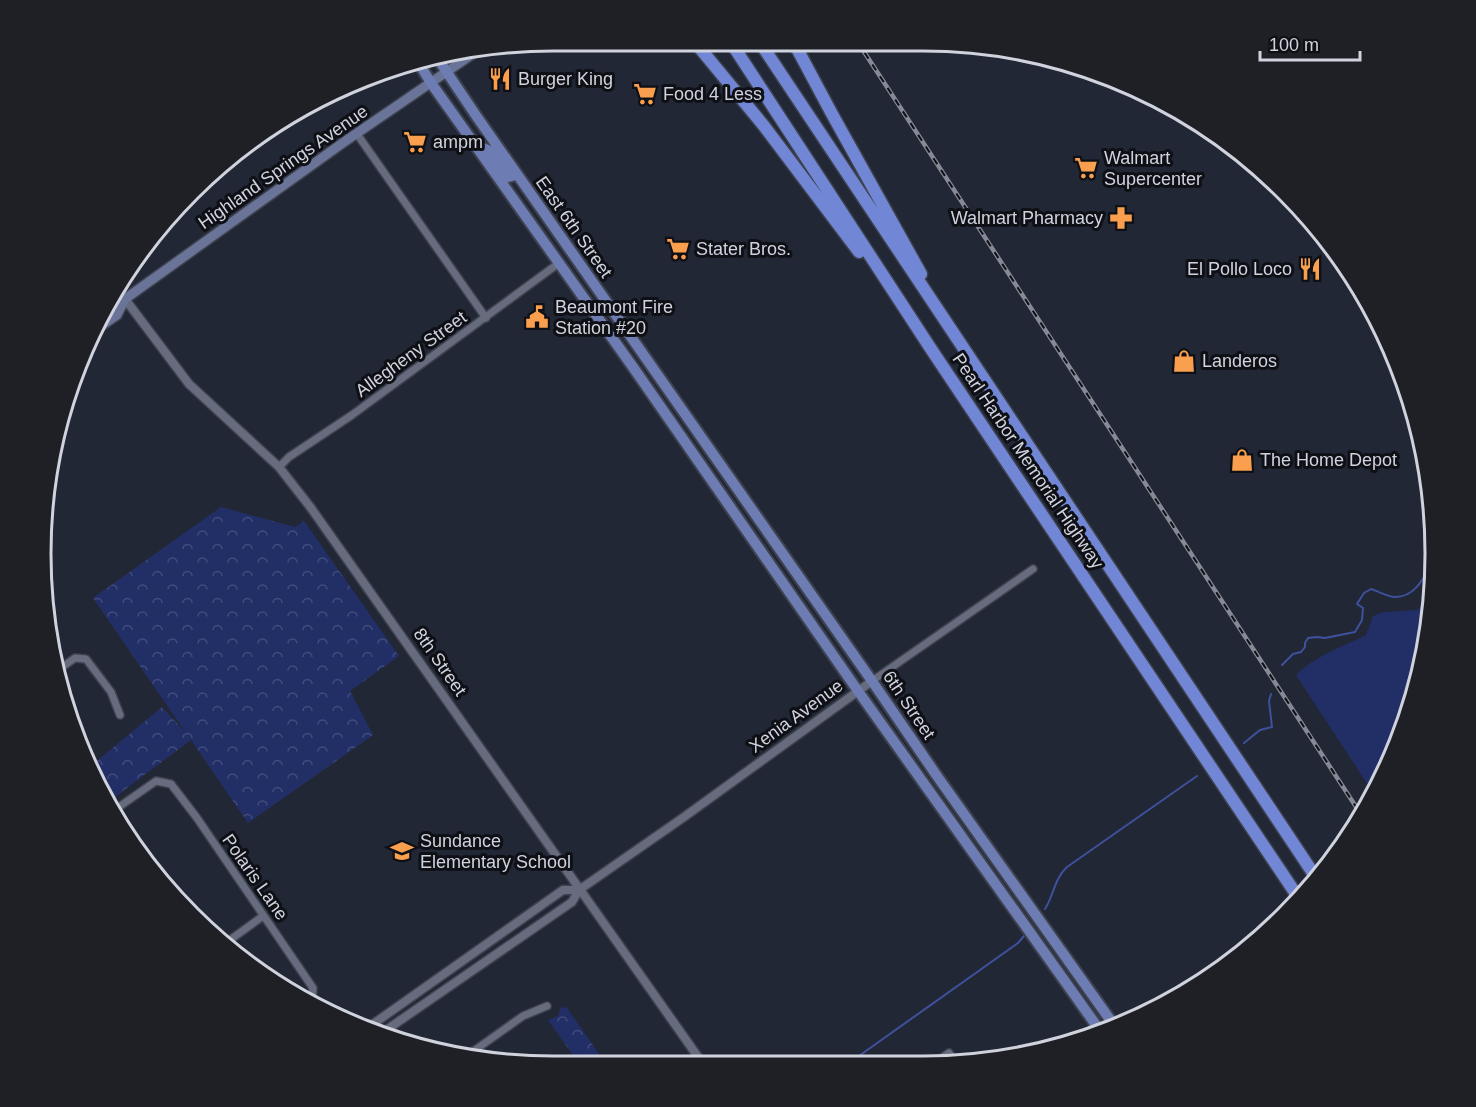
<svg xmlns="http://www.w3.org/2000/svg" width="1476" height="1107" font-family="Arial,sans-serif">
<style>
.grass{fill:#222f67}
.forest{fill:url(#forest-crowns)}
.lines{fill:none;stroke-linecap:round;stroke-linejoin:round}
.stream{stroke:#3e519d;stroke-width:2}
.minor-casing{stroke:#3e424f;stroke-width:10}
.tertiary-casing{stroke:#3e424f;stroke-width:11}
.secondary-casing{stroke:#3e424f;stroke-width:12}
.primary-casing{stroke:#3e424f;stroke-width:14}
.motorway-casing{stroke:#3e424f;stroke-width:15}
.minor{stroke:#666c7e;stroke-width:7}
.tertiary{stroke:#666c7e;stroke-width:8}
.secondary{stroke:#697498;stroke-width:9}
.primary{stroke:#6d7cb3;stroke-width:10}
.motorway{stroke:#7187d6;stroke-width:12}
.rail-casing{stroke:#868a96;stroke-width:4.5}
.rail{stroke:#0e1016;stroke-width:2;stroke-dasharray:7;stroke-linecap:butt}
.labels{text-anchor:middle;stroke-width:6;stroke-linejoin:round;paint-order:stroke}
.poi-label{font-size:18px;fill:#d0d3dd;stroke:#0e1016;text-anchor:start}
.street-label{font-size:18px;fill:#d0d3dd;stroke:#0e1016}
.rim{fill:none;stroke:#d0d3dd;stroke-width:3}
</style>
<defs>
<pattern id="forest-crowns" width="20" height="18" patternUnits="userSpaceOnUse" patternTransform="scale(1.5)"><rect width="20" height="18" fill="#222f67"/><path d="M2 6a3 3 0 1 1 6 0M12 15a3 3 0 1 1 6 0" fill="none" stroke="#414c7c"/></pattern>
</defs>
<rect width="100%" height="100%" fill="#222735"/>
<!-- grass -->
<path class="grass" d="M1432,586L1431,621L1408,719L1374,794L1296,675C1315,656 1342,647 1366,635L1373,616L1383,612L1418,610Z"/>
<!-- forest -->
<path class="forest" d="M221,507L295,527L304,521L399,656L350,691L373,735L248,823L191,740L111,800L92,765L162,707L186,733L93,598Z
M561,1007L567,1008L599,1054V1060C589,1059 587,1065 580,1065L548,1020L558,1016Z"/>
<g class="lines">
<!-- stream -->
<path class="stream" d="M1282,665L1293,654L1301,652L1305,647V643L1308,638L1317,637L1325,638L1355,632L1362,620L1363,608L1357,604L1364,593L1371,589C1378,591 1388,597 1395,597C1416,597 1424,577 1433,561
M1244,743L1260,730L1272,727L1269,701L1271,694
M1045,909C1054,895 1054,879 1067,867L1197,776
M849,1063L1018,943L1024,936"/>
<!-- minor casing -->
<g class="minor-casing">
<path id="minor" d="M357,134L486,318
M279,467L289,457L352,415L559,263
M58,670L75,658L86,659L111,692L120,715
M872,681L1033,569
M116,809L156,781L171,784L197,818L313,988L312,1001L308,1003
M223,945L263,916
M468,1055L523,1016L547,1006
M936,1062L949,1053L955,1062"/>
</g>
<!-- tertiary casing -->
<g class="tertiary-casing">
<path id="tertiary" d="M119,291L189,384L279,467L311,508L703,1064
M366,1029L563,890H579
M379,1035L572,902L579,890L684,817L872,681"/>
</g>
<!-- secondary casing -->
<g class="secondary-casing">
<path id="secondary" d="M109,305L125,299L344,142L477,51
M91,333L117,315L125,299"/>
</g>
<!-- primary casing -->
<g class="primary-casing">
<path id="primary" d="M436,56L477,117L872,681L937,776L1116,1028
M417,60L431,83L635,370L858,691L1101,1032
M476,145L488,150L507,177L512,176L515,173"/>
</g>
<!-- motorway casing -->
<g class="motorway-casing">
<path id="motorway" d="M694,41L764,126L859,252
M730,41L933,352L1300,900
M759,41L1317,879
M793,41L832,114L921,274"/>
</g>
<!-- minor -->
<use href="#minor" class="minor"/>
<!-- tertiary -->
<use href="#tertiary" class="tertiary"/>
<!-- secondary -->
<use href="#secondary" class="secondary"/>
<!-- primary -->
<use href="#primary" class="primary"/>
<!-- motorway -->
<use href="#motorway" class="motorway"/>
<!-- rail casing -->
<g class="rail-casing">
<path id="rail" d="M857,41L1362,816"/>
</g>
<!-- rail -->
<use href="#rail" class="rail"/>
</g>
<!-- icons -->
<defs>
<g id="restaurant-bare" transform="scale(1.8)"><path d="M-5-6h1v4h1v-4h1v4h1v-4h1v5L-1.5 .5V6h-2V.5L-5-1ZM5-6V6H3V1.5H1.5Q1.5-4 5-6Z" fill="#f99f4d" stroke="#0e1016" stroke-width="2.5" paint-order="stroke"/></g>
<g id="supermarket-bare" transform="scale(1.8)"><path d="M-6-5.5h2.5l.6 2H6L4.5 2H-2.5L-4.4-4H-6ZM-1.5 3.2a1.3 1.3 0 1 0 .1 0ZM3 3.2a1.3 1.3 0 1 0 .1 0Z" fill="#f99f4d" stroke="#0e1016" stroke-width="2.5" paint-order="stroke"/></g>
<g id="pharmacy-bare" transform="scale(1.8)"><path d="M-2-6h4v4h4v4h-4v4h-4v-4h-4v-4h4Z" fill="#f99f4d" stroke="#0e1016" stroke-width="2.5" paint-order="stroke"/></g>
<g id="civic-bare" transform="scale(1.8)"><path d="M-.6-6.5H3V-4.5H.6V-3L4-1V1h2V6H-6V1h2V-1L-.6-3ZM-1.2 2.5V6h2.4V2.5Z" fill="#f99f4d" stroke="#0e1016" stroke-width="2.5" paint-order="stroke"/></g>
<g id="shop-bare" transform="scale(1.8)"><path d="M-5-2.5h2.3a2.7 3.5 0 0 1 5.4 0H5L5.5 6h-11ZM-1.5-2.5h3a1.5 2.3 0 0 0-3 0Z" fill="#f99f4d" stroke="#0e1016" stroke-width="2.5" paint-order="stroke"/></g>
<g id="school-bare" transform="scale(1.8)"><path d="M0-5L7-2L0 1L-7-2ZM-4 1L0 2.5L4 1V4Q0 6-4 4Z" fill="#f99f4d" stroke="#0e1016" stroke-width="2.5" paint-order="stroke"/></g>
</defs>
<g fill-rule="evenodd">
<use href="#restaurant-bare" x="500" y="79"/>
<use href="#supermarket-bare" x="645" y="94"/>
<use href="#supermarket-bare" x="415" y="142"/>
<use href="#supermarket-bare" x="1086" y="168"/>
<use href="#pharmacy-bare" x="1121" y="218"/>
<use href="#supermarket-bare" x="678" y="249"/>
<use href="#restaurant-bare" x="1310" y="269"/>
<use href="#civic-bare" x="537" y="317"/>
<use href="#shop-bare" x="1184" y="361"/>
<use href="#shop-bare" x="1242" y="460"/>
<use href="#school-bare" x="402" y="851"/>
</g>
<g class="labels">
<!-- poi labels -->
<g class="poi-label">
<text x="518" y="85">Burger King</text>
<text x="663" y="100">Food 4 Less</text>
<text x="433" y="148">ampm</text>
<text x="1104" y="164">Walmart<tspan x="1104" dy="21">Supercenter</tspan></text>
<text x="1103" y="224" text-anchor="end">Walmart Pharmacy</text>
<text x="696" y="255">Stater Bros.</text>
<text x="1292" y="275" text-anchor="end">El Pollo Loco</text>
<text x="555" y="313">Beaumont Fire<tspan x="555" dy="21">Station #20</tspan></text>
<text x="1202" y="367">Landeros</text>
<text x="1260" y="466">The Home Depot</text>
<text x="420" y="847">Sundance<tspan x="420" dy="21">Elementary School</tspan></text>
</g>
<!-- street labels -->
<g class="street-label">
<text transform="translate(283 167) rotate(-35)" y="6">Highland Springs Avenue</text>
<text transform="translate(574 227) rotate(55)" y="6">East 6th Street</text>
<text transform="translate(411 354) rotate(-36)" y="6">Allegheny Street</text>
<text transform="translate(1028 461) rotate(56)" y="6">Pearl Harbor Memorial Highway</text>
<text transform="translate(440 662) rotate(55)" y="6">8th Street</text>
<text transform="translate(909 705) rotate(56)" y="6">6th Street</text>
<text transform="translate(796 716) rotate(-36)" y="6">Xenia Avenue</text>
<text transform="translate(255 877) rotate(55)" y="6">Polaris Lane</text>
</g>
</g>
<!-- crop -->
<path d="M0 0H1476V1107H0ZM553 51H923A502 502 0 0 1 1425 553V554A502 502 0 0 1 923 1056H553A502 502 0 0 1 51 554V553A502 502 0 0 1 553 51Z" fill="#1e2026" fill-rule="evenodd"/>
<path class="rim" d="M553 51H923A502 502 0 0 1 1425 553V554A502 502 0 0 1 923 1056H553A502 502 0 0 1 51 554V553A502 502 0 0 1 553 51Z"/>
<!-- scale -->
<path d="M1260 51v9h100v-9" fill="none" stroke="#d0d3dd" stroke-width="3"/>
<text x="1269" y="51" font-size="18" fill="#d0d3dd" stroke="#0e1016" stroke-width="4.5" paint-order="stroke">100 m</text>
</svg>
